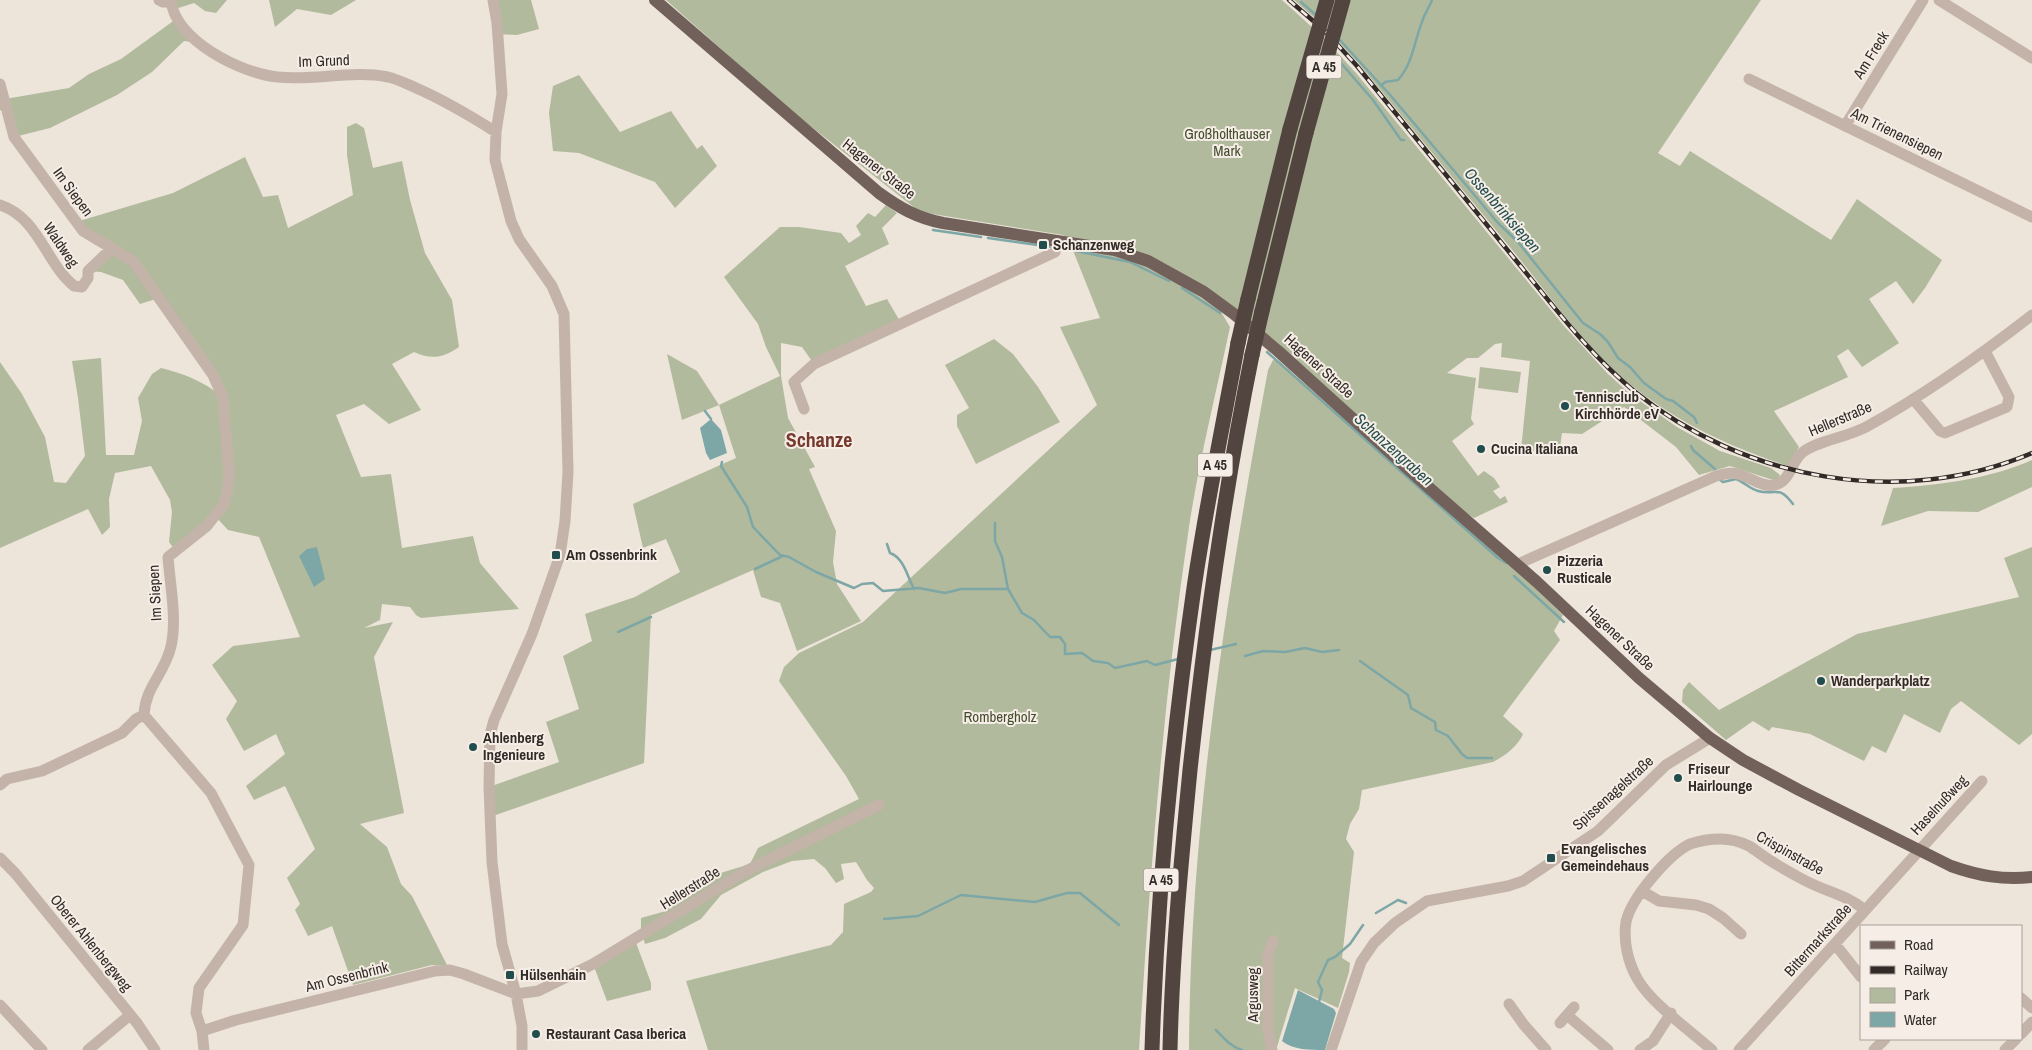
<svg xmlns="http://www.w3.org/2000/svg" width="2032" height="1050" font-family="'Archivo Narrow',sans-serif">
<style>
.green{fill:#b2ba9d}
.water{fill:#7da7a6}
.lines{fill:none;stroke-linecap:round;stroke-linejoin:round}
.stream{stroke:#7da7a6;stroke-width:2.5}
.minor{stroke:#c4b3a8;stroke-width:11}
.major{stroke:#72615a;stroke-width:12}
.highway{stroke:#52443f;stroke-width:15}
.rail-casing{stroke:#322a27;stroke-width:4.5}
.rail{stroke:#f6eee6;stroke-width:2.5;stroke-dasharray:8;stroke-linecap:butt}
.highway-bridge{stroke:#52443f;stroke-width:15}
.poi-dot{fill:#224d4d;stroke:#f6eee6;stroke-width:2}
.labels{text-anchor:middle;stroke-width:4;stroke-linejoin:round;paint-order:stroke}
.shield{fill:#f6eee6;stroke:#6d6560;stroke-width:1}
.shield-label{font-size:14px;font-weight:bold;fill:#322a27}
.street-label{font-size:15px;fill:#322a27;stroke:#f6eee6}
.park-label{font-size:15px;fill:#434d2e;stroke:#f6eee6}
.poi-label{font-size:15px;font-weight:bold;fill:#322a27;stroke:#f6eee6;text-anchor:start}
.water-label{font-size:16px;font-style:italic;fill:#224d4d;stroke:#f6eee6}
.district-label{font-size:20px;font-weight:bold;fill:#76392b;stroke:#f6eee6}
</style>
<rect width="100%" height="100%" fill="#ede4da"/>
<!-- green -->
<path class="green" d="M171,0H227L216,13L205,11L194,3L172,10Z
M269,0H356L331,15L297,9L275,27Z
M493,0H531L539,29L517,35L498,34Z
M666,0H1282L1324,38L1356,73L1564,326L1607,373L1630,394L1677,427L1720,451L1771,468L1780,475L1777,480H1773L1730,466L1699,475L1676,447L1624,407L1582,434L1562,433L1559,454L1521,450L1530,361L1501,357L1502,343L1495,344L1478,358H1467L1447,373L1476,378L1471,419L1474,424L1452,441L1478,476L1484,471L1494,478L1500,487L1493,491L1500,499L1505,496L1508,502L1474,518L1427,486L1278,351L1178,278L1077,243L1063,235L920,212L790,110Z
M1294,0H1761L1658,153L1680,166L1690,151L1831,240L1857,199L1942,260L1925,288L1913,304L1896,281L1869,299L1899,343L1862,367L1848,349L1837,356L1848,377L1774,411L1799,447L1788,466C1733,448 1682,425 1636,389C1590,353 1555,303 1518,257C1465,193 1412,128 1359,64L1327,29Z
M176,19L199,43L184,41L152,72L117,95L50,128L14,137L9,113L0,110V97L5,99L69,88L89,74L121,59Z
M579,75L620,132L671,111L697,149L702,145L717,166L675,208L655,182L579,153L553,151L549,113L553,86Z
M356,123L364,128L373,168L402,161L410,200L425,253L452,300L459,347C443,358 432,360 414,352L392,364L421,410L389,424L364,404L336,415L361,477L391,474L402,548L473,536L480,563L519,609L421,618L416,615L410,607L382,604L380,620L364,628L393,622L374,657L404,813L360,824L387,847L401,884L412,896L447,965H432L353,985L332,926L308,936L295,910L300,904L287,878L315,849L285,786L254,800L246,786L285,754L276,734L244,751L226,719L237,701L212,665L233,646L300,637L259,537L228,530L216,517L176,551L169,542L172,512L170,500L151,466L115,473L109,499L110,527L102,535L88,509L0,548V362L22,394L45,437L54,482L66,483L85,456L78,398L72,361L101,358L106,455H134L142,421L138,398L152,374L161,368C184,374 204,381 222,397L159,298L140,304L123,280L101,272L88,271L112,248L76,222L173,193L245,157L263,197L278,195L288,228L353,195L347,155V127Z
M886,205L897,213L882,228L889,244L845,266L866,306L887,299L901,323L814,364L802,347L781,343V376L788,418L815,467L809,469L836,531L833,562L837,584L861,621L797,651L780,603L761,597L753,570L651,615L644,763L490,817L489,787L559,762L546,722L579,709L563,656L592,641L585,614L635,597L680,572L666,539L643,548L633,504L736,458L719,405L682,420L667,354L697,371L719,405L780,376L766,347L758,324L724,277L780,227H799L841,233L849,243L861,235L856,226L868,213L875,217Z
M1072,248L1108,254L1138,263L1183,286L1220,310L1230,327C1216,393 1199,461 1189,527C1163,701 1150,875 1139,1050H708L686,981L831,945L843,932L844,904L871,892L874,888L867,880L856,862L841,864L844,879L836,883L825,868L814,859L792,861L763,872L721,895L701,919L665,938L645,944L641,930V918L666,911L672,903L691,895L714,875L750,864L758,848L859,799L846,776L779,681L784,667L799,653L863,622L1097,405L1060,327L1100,318Z
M994,339L1013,354L1038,387L1060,422L976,464L957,426V415L969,408L945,365Z
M1273,360L1279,361L1415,482L1503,557L1563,615L1554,631L1560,640L1503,716L1523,734C1518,746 1505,756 1493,762L1362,790L1359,809L1350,824L1346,839L1354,852L1342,958L1350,963L1349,972L1338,1008L1295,988L1276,1050H1189C1190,823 1227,593 1268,370Z
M1480,367L1521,372L1518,393L1478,388Z
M2032,460V487L1978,512L1928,511L1881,526L1893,488C1940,485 1989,479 2032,460Z
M2032,547V734L2019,745L1961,701L1951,709L1940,733L1904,714L1886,753L1872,746L1864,761L1810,734L1772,727L1769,731L1753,721L1726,740L1682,702L1683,690L1689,682L1719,710L1857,634L2019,597L2004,558Z
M635,940L651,983V990L607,1001L593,964Z"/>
<!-- water -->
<path class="water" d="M711,419L721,430L727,453L710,460L706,453L700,428Z
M317,547L325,579L314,587L299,556L307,549Z
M1298,990L1334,1009L1336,1013L1325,1050C1310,1050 1293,1050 1282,1041Z"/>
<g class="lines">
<!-- stream -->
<path class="stream" d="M1301,2L1317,16
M1338,38L1391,96L1498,223L1518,242L1583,323L1600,334L1608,342L1618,358L1630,367L1644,383L1666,399L1673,401L1694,417L1697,423
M1334,55L1373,100L1401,140H1404
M1381,86L1385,82L1398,80C1413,63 1414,42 1422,22C1424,14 1429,8 1432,0
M933,230L981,237
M988,238L1052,247
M1071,250L1130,262L1169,281
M1182,288L1220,313
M1267,352L1498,558L1506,563
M705,411L711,419
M1691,446L1693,450L1715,469
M722,462L721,466L747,507L753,527L780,555L789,557L816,572L854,588L862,584L873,583L883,591L919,588L945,593L961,589H1008L1022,613L1034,620L1050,637H1060L1065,644V654L1082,653L1093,661L1108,663L1115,668L1147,661L1155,665L1178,659
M1720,480L1723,482L1736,479C1744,482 1750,489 1758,491C1777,496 1778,484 1793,504
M995,523V541L1002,557L1008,589
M887,544L890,553C904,558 907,576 914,589
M755,569L783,556
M1514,576L1564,622
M618,632L651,617
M1210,650L1236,644
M1245,656L1263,651L1285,652L1305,648L1322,652L1339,650
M1360,661L1408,695L1411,708L1435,722L1436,730L1448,736L1462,754L1467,758H1492
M1376,913L1398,900L1406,903
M884,919L918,916L961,895L1035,902L1067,893H1080L1119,925
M1319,1002L1322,990L1318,982L1328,960L1335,957L1350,944L1363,925
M1216,1030C1224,1038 1231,1047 1242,1050"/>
<!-- minor -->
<path class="minor" d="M159,0L163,2H171
M171,0C174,40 242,74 278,77C314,81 352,70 388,77C397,79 407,84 416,88C444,100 469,115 496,132
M493,0L497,23L502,94L496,132L495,160L511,221L519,239L552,286L564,314L568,472L565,521L560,555L532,634L494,720L490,735L489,787L492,862L502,944L516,994L522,1026V1050
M1939,0L2032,58
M1749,79L2032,217
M0,84L14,137L83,231L133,261L213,375L223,398L229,473L228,488L224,504L207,526L168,557C170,585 178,623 170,650C163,675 145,688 144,715L211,793L249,865L243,925L199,988L196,1013L202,1031L204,1050
M1845,126L1923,0
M0,205C39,218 45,262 74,286L82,287L88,278V271L112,248
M1914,400L1940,431L1945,433L2007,407L2009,397L1985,351
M804,409L794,382L814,364L1055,252L1058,241
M1518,564L1716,476C1724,474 1731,472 1738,474C1749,477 1764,488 1774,485C1791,482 1790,462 1803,452C1817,441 1848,437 1866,427C1926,394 1978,357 2032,315
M0,785L7,779L42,771L122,733L136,719L144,715
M0,858L15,873L137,1023L155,1050
M1642,891L1659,901L1696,905L1709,909L1723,918L1741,934
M1835,944L1861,977
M2021,998L2032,1008
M1509,1004L1524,1025L1546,1050
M0,1005L42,1050
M1567,1015L1608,1050
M1560,1023L1574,1007
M202,1031L236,1020L435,971L450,970L464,974L516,994L538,991L593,964L746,871L879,805
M2021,1034L2032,1022
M88,1050L130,1015
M1272,1050L1268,1030V954L1273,941
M1331,1050L1361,962L1374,943L1395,923L1427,901L1508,886L1523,881L1598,831L1666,765L1710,738
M1640,1050L1653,1041L1671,1013
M1712,1050C1690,1030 1653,1005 1638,980C1628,963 1623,941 1626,922C1631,898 1669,854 1690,844C1699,841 1711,839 1720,839C1730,839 1741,842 1749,846C1757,851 1764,857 1771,861C1782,868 1793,874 1804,880C1824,891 1847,895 1865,910
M1739,1050L1982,781
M1874,1050L1885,1039
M2005,1050L2016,1039"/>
<!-- major -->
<path class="major" d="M655,0L879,193C900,208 917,218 943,223L1115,250L1148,261L1204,292L1234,314L1278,351L1427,486L1537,582L1639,678L1710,738L1743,760L1799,790L1951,866C1979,876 2003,880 2032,877"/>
<!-- highway -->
<path class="highway" d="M1248,299L1290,129
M1262,311L1306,133
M1152,1050C1157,895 1172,741 1194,588C1206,506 1223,425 1238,343
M1170,1050C1172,957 1181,863 1190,770C1205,631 1224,492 1252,355"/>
<!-- rail casing -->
<g class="rail-casing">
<path id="rail" d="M1289,0L1326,32L1357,66C1409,130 1462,194 1514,258C1552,304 1588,353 1634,391C1744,480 1900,509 2032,453"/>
</g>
<!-- rail -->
<use href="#rail" class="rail"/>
<!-- highway-bridge -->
<path class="highway-bridge" d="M1290,129L1327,0
M1306,133L1343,0
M1238,343L1248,299
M1252,355L1262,311"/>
</g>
<!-- markers -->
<g class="poi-dot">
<rect x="1038" y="240" width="10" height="10" rx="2.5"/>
<circle cx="1565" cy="406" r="5"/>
<circle cx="1481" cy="449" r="5"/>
<rect x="551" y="550" width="10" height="10" rx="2.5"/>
<circle cx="1547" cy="570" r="5"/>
<circle cx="1821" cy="681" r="5"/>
<circle cx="473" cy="747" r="5"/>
<circle cx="1678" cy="778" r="5"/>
<rect x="1546" y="853" width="10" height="10" rx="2.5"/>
<rect x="505" y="970" width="10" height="10" rx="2.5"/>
<circle cx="536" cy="1034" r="5"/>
</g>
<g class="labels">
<!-- shield labels -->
<g class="shield">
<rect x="1306.5" y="55.5" width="35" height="23" rx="4"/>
<rect x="1197.5" y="453.5" width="35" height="23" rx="4"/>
<rect x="1143.5" y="868.5" width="35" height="23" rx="4"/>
</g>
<g class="shield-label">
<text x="1324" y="72">A 45</text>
<text x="1215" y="470">A 45</text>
<text x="1161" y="885">A 45</text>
</g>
<!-- street labels -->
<g class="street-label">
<text transform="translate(1871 55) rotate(-58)" y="5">Am Freck</text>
<text transform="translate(324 61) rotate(-2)" y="5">Im Grund</text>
<text transform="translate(1897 134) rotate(26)" y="5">Am Trienensiepen</text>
<text transform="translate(879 169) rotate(38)" y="5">Hagener Straße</text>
<text transform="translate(73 192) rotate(54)" y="5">Im Siepen</text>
<text transform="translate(61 245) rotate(56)" y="5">Waldweg</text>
<text transform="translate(1319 366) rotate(42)" y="5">Hagener Straße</text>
<text transform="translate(1840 419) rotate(-23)" y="5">Hellerstraße</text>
<text transform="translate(155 593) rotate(-93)" y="5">Im Siepen</text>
<text transform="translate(1620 638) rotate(43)" y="5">Hagener Straße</text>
<text transform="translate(1613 793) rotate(-42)" y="5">Spissenagelstraße</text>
<text transform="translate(1939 805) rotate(-47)" y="5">Haselnußweg</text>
<text transform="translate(1790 853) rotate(29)" y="5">Crispinstraße</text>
<text transform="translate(690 888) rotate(-32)" y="5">Hellerstraße</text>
<text transform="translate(1818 940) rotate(-48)" y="5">Bittermarkstraße</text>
<text transform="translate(91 943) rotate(51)" y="5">Oberer Ahlenbergweg</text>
<text transform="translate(347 977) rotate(-14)" y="5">Am Ossenbrink</text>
<text transform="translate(1253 995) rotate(-90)" y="5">Argusweg</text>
</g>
<!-- park labels -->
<g class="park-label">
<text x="1227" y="139">Großholthauser<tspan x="1227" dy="17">Mark</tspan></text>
<text x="1000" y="722">Rombergholz</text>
</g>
<!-- poi labels -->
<g class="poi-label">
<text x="1053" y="250">Schanzenweg</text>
<text x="1575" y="402">Tennisclub<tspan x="1575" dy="17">Kirchhörde eV</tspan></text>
<text x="1491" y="454">Cucina Italiana</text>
<text x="566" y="560">Am Ossenbrink</text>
<text x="1557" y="566">Pizzeria<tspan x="1557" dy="17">Rusticale</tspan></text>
<text x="1831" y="686">Wanderparkplatz</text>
<text x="483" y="743">Ahlenberg<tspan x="483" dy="17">Ingenieure</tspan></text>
<text x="1688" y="774">Friseur<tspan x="1688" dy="17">Hairlounge</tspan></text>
<text x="1561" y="854">Evangelisches<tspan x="1561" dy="17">Gemeindehaus</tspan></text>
<text x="520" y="980">Hülsenhain</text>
<text x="546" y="1039">Restaurant Casa Iberica</text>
</g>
<!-- water labels -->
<g class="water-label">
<text transform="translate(1503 210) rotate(49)" y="6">Ossenbrinksiepen</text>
<text transform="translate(1394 449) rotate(42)" y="6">Schanzengraben</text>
</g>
<!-- district labels -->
<g class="district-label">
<text x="819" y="447">Schanze</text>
</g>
</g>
<!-- legend -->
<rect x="1860" y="925" width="162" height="115" fill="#f6eee6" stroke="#a8a09a"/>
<rect x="1870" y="941" width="25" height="8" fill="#72615a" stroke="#a8a09a"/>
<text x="1904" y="950" font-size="15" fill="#322a27">Road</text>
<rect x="1870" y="966" width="25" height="8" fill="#322a27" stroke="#a8a09a"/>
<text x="1904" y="975" font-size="15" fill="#322a27">Railway</text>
<rect x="1870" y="988" width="25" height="15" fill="#b2ba9d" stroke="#a8a09a"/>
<text x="1904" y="1000" font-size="15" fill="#322a27">Park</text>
<rect x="1870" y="1012" width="25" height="15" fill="#7da7a6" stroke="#a8a09a"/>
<text x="1904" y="1025" font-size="15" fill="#322a27">Water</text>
</svg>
